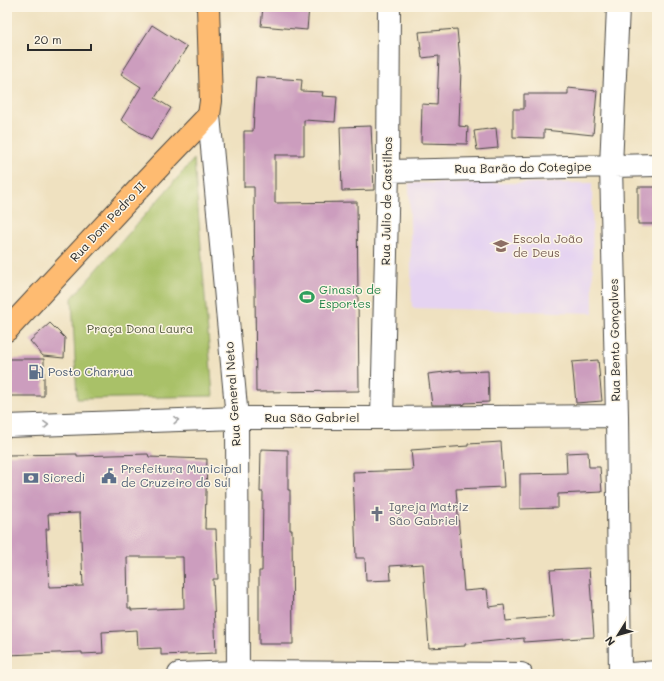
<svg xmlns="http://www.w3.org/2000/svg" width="664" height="681" font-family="Mali,sans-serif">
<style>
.built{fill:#e5d3f1}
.green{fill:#a9c167;stroke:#6a7649}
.building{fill:#cc9dbe;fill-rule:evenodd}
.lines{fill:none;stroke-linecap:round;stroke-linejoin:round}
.minor-casing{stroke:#484641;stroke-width:24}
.major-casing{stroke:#484641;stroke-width:24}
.minor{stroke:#fff;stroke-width:22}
.major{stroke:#febb71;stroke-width:22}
.oneway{stroke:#a0a0a0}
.labels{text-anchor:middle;stroke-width:3;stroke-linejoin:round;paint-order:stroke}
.street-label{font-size:12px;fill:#2b2b2b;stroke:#fcf5e5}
.education-label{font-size:12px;fill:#785e54;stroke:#fcf5e5;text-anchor:start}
.leisure-label{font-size:12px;fill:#27864d;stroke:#fcf5e5;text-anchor:start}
.park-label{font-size:12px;fill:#51583d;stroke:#fcf5e5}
.service-label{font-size:12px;fill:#4e5e75;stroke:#fcf5e5;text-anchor:start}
.worship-label{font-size:12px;fill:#5b616d;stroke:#fcf5e5;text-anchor:start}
</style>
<rect width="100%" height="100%" fill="#fcf5e5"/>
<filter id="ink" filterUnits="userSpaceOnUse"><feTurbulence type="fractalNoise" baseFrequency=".025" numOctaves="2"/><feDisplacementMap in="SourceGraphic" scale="8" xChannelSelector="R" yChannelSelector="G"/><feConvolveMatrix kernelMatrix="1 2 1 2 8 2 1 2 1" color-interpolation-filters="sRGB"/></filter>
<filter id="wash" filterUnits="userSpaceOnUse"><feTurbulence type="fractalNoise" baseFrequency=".012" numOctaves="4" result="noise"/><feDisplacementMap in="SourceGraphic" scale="16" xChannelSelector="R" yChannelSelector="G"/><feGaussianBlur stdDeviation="0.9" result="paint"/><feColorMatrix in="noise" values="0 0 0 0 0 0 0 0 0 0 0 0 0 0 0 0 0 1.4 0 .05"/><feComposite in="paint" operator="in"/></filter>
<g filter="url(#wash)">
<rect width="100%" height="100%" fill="#efe1c0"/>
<!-- built -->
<path class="built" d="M409,183H592L593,313L412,308Z"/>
<!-- green -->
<path class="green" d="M194,159L213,396L77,399L72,298Z"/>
<g id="blocks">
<!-- building -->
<path class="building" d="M263,7H309L307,30L261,26Z
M152,25L187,47L155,98L171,108L151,140L121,120L141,87L121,74Z
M457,29L461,69L459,126L468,127L467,144L421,143L422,104L437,105L439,56L422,58L419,32Z
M256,77L302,80L301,91L323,92L322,96L337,97L335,122L304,120V155H275V203L357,202L359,391L256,392L254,187H244V131H253Z
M568,88L597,91L593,135L544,130V138L513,137V109H524V94H568Z
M371,126L374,190L342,191L340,127Z
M496,128L498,148L477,150L474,131Z
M638,187H657V224H638Z
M50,323L65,338L64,358L43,356L30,341Z
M7,359H44V396H7Z
M598,360L602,401L576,403L572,362Z
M461,370V372L488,371L489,402L465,403V404L462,405H432L428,374Z
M501,442L504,487L456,489L464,591L487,589L489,607L504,605L506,621L554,617L550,570L589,568L594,637L524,642V638L465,644V646L429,648L423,564L390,566L391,580L366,581L365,558H356L353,472L413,470L411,450L468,446V444Z
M261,449L288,450V490H290V530H292L293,644H259V571H262L263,492H260Z
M588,452L589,467H600L602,492L558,494V508L520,509V474L567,473L566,453Z
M77,454V456L148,454L149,457L207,459L205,529H216L218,579H213L216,653L161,655V648L138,649L137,630L102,632L103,653L82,654V652L7,655V520H9L7,455ZM80,513L83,586L49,587L46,529H49L48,514ZM127,557H183L184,608L131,610V608H128Z"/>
</g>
</g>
<g filter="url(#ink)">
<use href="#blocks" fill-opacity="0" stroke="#484641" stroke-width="1"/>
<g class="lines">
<!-- minor casing -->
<g class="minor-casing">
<path id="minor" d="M618,7L611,166L617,416L620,674
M209,115L237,418L238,674
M388,171L657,165
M382,418L388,171L389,7
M7,426L237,418H382L617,416
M179,674L238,672L521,674
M630,674L657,672"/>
</g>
<!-- major casing -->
<g class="major-casing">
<path id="major" d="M7,330L160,166L209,115L211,101L208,7"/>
</g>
<!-- minor -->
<use href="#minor" class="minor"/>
<!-- major -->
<use href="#major" class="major"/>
</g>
<!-- one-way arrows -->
<defs><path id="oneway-chevron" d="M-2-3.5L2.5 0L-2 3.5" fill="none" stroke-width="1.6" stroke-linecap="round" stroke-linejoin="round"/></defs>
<g class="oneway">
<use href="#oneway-chevron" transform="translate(176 420) rotate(-2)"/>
<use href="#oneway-chevron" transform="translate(46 425) rotate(-2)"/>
</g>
</g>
<!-- icons -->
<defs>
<g id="university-bare" transform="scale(1.2)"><path d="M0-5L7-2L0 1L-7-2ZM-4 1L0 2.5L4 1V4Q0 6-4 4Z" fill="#8d6e63" stroke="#fcf5e5" stroke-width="2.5" paint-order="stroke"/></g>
<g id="stadium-bare" transform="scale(1.2)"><path d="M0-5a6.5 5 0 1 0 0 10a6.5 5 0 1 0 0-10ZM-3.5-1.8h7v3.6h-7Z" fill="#2e9e5b" stroke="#fcf5e5" stroke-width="2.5" paint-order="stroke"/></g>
<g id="fuel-bare" transform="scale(1.2)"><path d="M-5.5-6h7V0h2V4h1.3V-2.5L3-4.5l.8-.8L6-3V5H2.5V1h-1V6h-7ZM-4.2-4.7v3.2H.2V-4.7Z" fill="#5c6f8a" stroke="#fcf5e5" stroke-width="2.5" paint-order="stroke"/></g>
<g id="civic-bare" transform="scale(1.2)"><path d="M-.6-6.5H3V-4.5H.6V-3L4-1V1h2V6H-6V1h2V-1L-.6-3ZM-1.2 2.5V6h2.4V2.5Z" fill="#5c6f8a" stroke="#fcf5e5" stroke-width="2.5" paint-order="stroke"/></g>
<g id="bank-bare" transform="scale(1.2)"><path d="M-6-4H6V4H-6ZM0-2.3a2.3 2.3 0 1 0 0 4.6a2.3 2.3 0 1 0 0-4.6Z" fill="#5c6f8a" stroke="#fcf5e5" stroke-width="2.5" paint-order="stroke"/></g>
<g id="church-bare" transform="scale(1.2)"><path d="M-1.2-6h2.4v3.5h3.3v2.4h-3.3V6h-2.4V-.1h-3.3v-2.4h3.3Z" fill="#6b7280" stroke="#fcf5e5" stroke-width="2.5" paint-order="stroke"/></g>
</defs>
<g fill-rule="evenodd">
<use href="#university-bare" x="501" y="246"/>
<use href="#stadium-bare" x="307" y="297"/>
<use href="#fuel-bare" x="36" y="372"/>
<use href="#civic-bare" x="109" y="476"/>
<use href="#bank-bare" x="31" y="478"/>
<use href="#church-bare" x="377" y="514"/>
</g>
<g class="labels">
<!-- street labels -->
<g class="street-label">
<text transform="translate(523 168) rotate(-1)" y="4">Rua Barão do Cotegipe</text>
<text transform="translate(387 201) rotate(-89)" y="4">Rua Julio de Castilhos</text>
<text transform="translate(108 222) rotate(-47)" y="4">Rua Dom Pedro II</text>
<text transform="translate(615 340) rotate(-91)" y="4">Rua Bento Gonçalves</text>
<text transform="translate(233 394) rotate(-94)" y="4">Rua General Neto</text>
<text x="312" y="422">Rua São Gabriel</text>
</g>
<!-- education labels -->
<g class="education-label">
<text x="513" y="243">Escola João<tspan x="513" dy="14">de Deus</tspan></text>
</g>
<!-- leisure labels -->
<g class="leisure-label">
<text x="319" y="294">Ginasio de<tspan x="319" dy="14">Esportes</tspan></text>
</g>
<!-- park labels -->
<g class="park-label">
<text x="140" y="333">Praça Dona Laura</text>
</g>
<!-- service labels -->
<g class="service-label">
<text x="48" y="376">Posto Charrua</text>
<text x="121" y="473">Prefeitura Municipal<tspan x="121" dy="14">de Cruzeiro do Sul</tspan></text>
<text x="43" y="482">Sicredi</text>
</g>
<!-- worship labels -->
<g class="worship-label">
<text x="389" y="511">Igreja Matriz<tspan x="389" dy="14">São Gabriel</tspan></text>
</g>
</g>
<!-- margin -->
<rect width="664" height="681" fill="none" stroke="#fcf5e5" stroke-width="24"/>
<!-- north arrow -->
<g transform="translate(618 635) rotate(233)" stroke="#fcf5e5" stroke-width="3" paint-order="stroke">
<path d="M0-3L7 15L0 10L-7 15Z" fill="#2b2b2b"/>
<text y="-6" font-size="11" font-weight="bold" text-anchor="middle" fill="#2b2b2b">N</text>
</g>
<!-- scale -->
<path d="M28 44v6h63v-6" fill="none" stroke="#2b2b2b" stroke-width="2"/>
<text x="34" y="44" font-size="12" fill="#2b2b2b" stroke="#fcf5e5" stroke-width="3" paint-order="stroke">20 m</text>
</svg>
